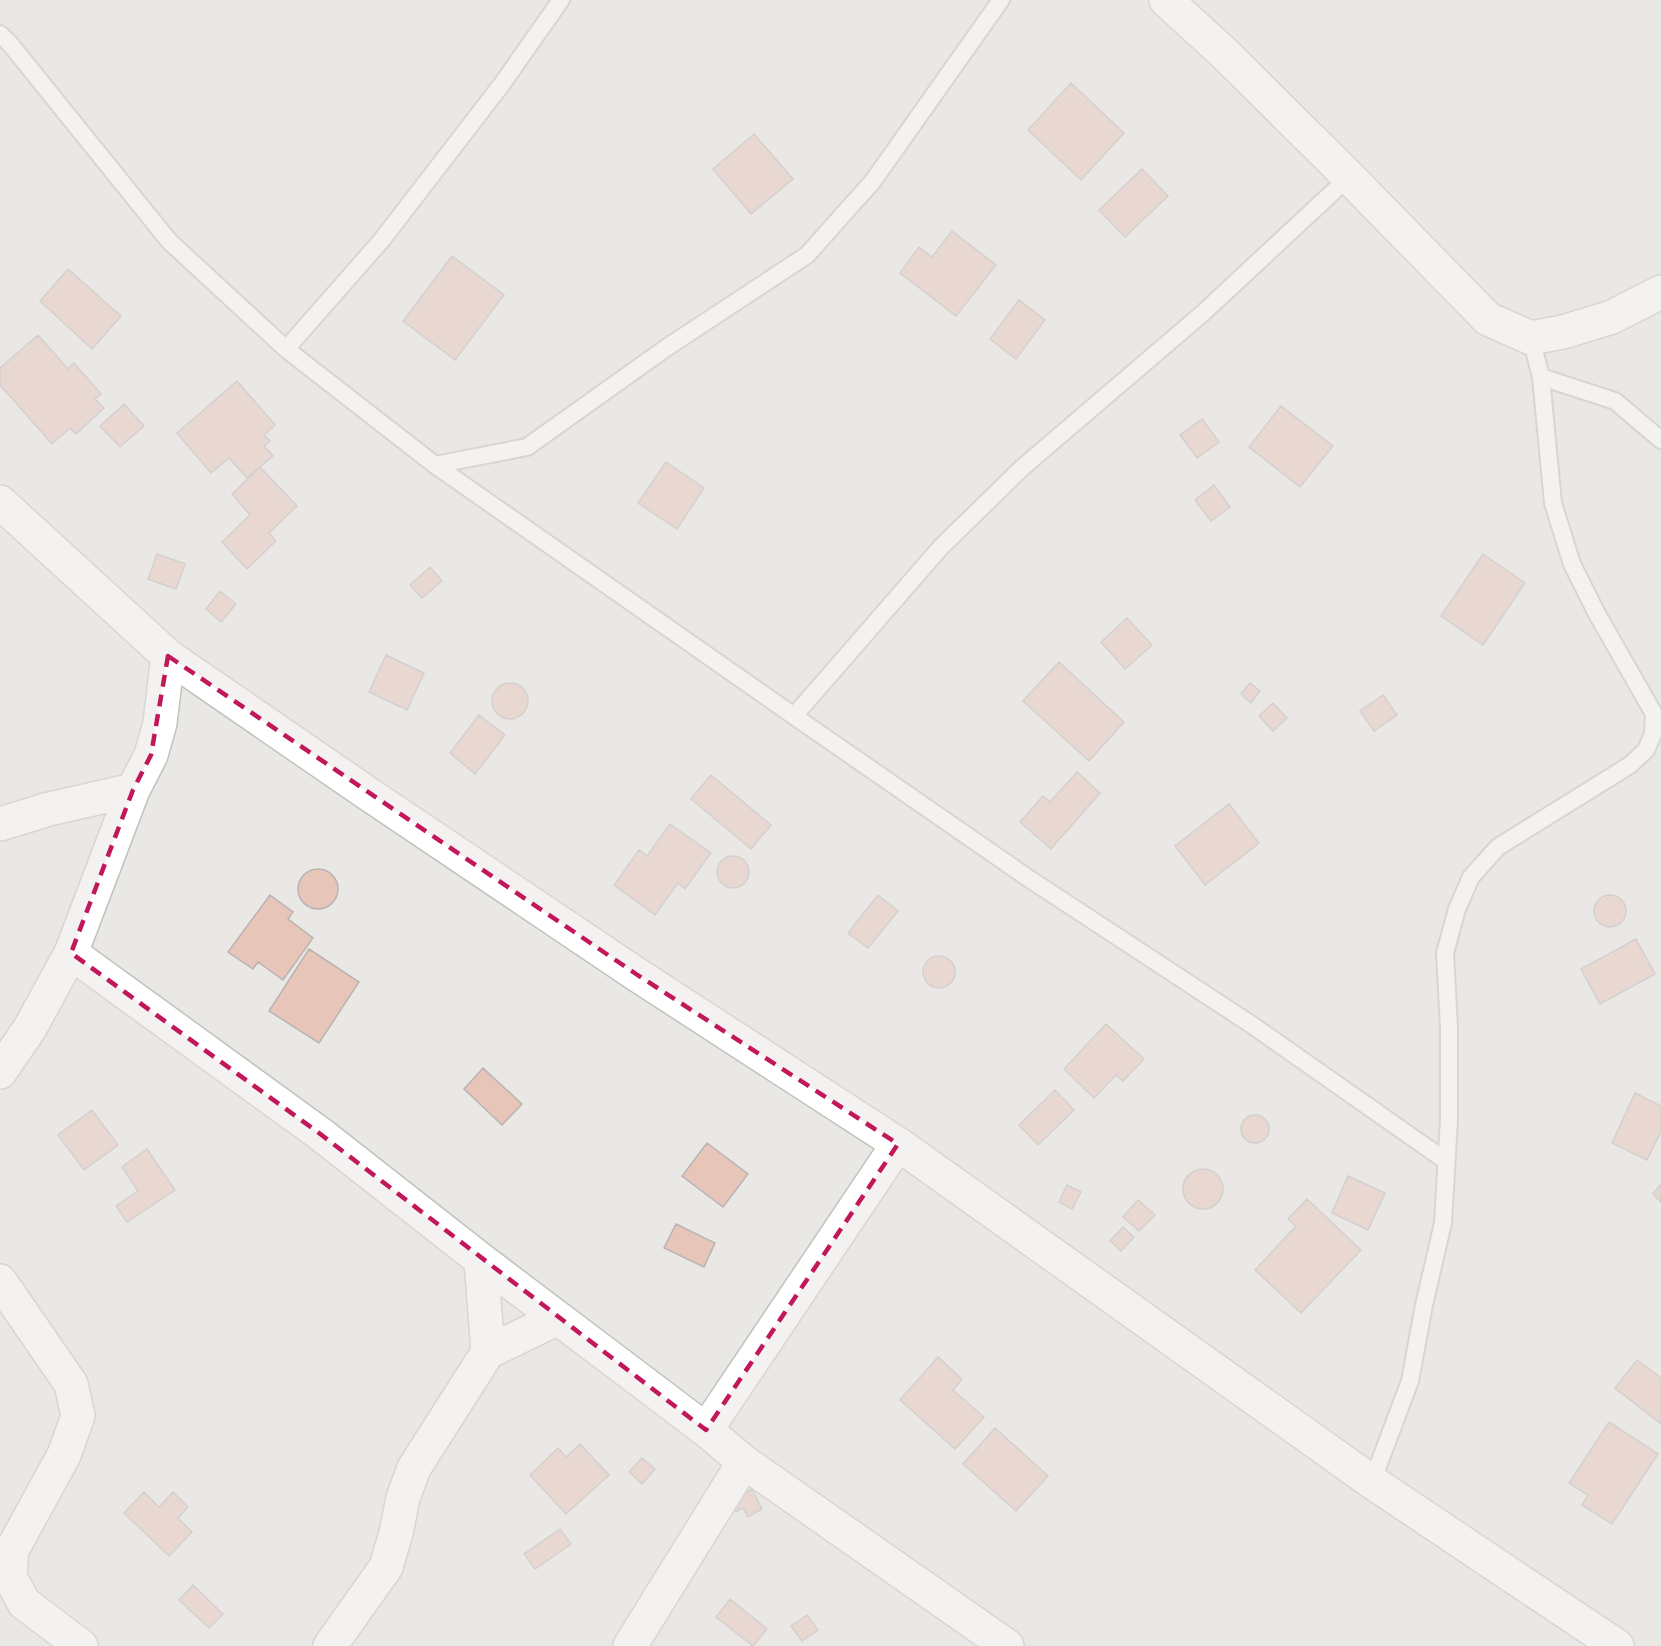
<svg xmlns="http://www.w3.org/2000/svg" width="1661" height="1646" font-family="Signika,sans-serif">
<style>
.building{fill:#e8c5b9;stroke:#b8b4b3;stroke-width:1.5}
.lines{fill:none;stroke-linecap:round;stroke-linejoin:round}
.service-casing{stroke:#c3c1be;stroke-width:20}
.minor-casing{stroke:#c3c1be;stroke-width:36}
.service{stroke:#fff;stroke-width:16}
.minor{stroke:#fff;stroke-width:33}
.marked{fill:none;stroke:#c2185b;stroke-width:4.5;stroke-dasharray:12 8;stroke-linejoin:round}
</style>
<rect width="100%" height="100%" fill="#eae8e5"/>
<!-- building -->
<path class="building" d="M1071,83L1124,133L1081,180L1028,130Z
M754,134L793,179L751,214L713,169Z
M1142,169L1168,196L1125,237L1099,210Z
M952,231L996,265L956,316L900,273L919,247L932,257Z
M452,256L504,295L455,360L403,321Z
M68,269L121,316L92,349L40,301Z
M1019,300L1045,320L1016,359L990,339Z
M38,335L68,369L74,363L101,394L95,399L104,408L76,434L70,428L52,444L0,385V368Z
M237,381L275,425L264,435L270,441L264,446L273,456L247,478L229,458L211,473L177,433Z
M124,404L144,426L120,447L100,426Z
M1281,406L1333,446L1300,487L1249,447Z
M1202,419L1219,442L1197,458L1180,435Z
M666,462L704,488L677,529L638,503Z
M260,467L297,506L269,533L276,541L247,569L222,542L250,515L232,494Z
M1214,485L1230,507L1211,521L1195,500Z
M157,554L185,564L176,589L148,579Z
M1483,554L1525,583L1483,645L1441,616Z
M430,567L442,581L422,598L410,585Z
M220,591L236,604L221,622L206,609Z
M1127,618L1152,645L1125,669L1101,642Z
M386,655L424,673L407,710L369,692Z
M1059,662L1124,722L1089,761L1023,701Z
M1250,683L1260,691L1251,703L1241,694Z
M492 701a18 18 0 1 1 36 0a18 18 0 1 1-36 0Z
M1383,695L1397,715L1374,731L1360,711Z
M1273,703L1287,718L1273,731L1259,716Z
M479,715L505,735L475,774L450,753Z
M1077,772L1100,793L1051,849L1020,822L1043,796L1050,802Z
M711,775L771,825L751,849L691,799Z
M1229,804L1259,843L1205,885L1175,846Z
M670,824L711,853L685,889L678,883L655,915L614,885L639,850L647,856Z
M717 872a16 16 0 1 1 32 0a16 16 0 1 1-32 0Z
M298 889a20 20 0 1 1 40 0a20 20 0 1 1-40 0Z
M270,895L293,912L288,919L313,938L283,980L258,962L253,969L228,952Z
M878,895L898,911L868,948L848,933Z
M1594 911a16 16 0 1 1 32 0a16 16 0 1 1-32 0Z
M1636,939L1655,974L1600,1004L1581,969Z
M309,949L359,982L319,1043L269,1011Z
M923 972a16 16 0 1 1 32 0a16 16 0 1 1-32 0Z
M1106,1024L1144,1059L1123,1081L1116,1075L1094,1098L1064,1069Z
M483,1068L522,1104L502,1125L464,1089Z
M1055,1090L1074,1110L1038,1145L1019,1125Z
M1635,1093L1661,1106V1131L1647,1160L1612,1143Z
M92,1110L118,1145L84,1170L58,1135Z
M1241 1129a14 14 0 1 1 28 0a14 14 0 1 1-28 0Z
M707,1143L748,1174L723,1207L682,1176Z
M147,1149L175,1190L127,1222L116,1206L138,1191L122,1167Z
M1183 1189a20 20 0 1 1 40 0a20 20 0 1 1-40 0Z
M1348,1176L1385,1193L1368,1230L1332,1213Z
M1661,1184V1202L1653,1194Z
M1067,1185L1081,1192L1072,1209L1059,1202Z
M1307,1199L1361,1250L1301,1313L1255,1270L1296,1226L1288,1219Z
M1138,1200L1155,1215L1139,1231L1123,1217Z
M676,1224L715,1243L704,1267L664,1248Z
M1123,1227L1134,1237L1121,1251L1110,1241Z
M938,1357L962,1379L953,1390L984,1417L955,1449L900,1400Z
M1637,1360L1661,1378V1424L1615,1388Z
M1609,1422L1658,1454L1612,1524L1582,1505L1588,1495L1569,1483Z
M995,1428L1048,1476L1016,1511L963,1464Z
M580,1444L609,1475L566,1514L530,1475L558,1448L566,1457Z
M642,1458L655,1469L642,1484L629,1472Z
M752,1489L762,1509L748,1517L743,1508L736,1512L730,1501Z
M144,1492L159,1507L173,1492L188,1507L178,1518L192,1532L169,1556L124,1513Z
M560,1529L571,1544L535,1569L524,1554Z
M193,1585L223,1614L209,1628L179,1600Z
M730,1599L767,1629L753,1646L716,1617Z
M807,1615L818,1630L802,1641L791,1626Z"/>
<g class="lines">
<!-- service casing -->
<g class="service-casing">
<path id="service" d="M0,34L11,45L169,241L286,349L435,465L794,716L1028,878L1252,1025L1446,1161
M286,349L381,241L502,84L561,0
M1541,377L1615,401L1661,440
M435,465L527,447L666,348L807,255L873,181L1001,0
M794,716L941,547L1023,467L1203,313L1349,177
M1372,1482L1410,1381L1424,1305L1443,1223L1449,1119V1027L1445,953L1457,909L1471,877L1498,847L1630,765L1646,750L1653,734L1654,714L1597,614L1572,564L1553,503L1541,377L1531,338"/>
</g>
<!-- minor casing -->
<g class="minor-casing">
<path id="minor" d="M1166,0L1225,54L1349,177L1488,319L1531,338L1563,332L1612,317L1661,292
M0,502L168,656L367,793L636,974L898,1144L1372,1482L1617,1646
M0,824L49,809L133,790
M71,953L319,1133L481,1260L706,1430L744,1462L1007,1646
M0,1072L30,1028L71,953L133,790L151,755L160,723L168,656
M481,1260L488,1352
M0,1281L71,1384L78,1416L64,1455L12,1550L10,1577L24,1603L81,1646
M706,1430L898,1144
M330,1646L386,1567L396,1533L403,1498L414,1468L488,1352L558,1318
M630,1646L744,1462"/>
</g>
<!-- service -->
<use href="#service" class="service"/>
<!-- minor -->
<use href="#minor" class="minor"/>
</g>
<!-- marked area -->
<path d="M0 0H1661V1646H0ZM168,656L636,974L898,1144L706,1430L319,1133L71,953L133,790L151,755Z" fill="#eae8e5" fill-opacity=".55" fill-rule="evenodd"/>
<path class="marked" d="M168,656L636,974L898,1144L706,1430L319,1133L71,953L133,790L151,755Z"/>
</svg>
